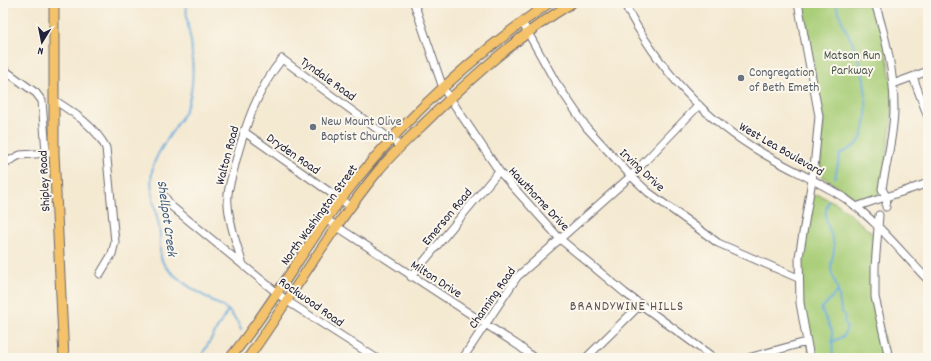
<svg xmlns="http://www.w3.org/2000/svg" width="931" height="361" font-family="Dekko,sans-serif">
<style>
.green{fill:#a9ce78;stroke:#66785a}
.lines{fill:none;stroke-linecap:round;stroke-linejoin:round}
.stream{stroke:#65a9da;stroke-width:2}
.minor-casing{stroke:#6c6870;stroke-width:9}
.major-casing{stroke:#6c6870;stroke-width:11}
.minor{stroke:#fff;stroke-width:7}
.major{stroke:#f3c26a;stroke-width:9}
.worship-dot{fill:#6b7280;stroke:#fbf7ec;stroke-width:1.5}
.labels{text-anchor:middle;stroke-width:4;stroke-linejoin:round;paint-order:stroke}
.park-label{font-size:13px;fill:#4a564d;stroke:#fbf7ec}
.worship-label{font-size:13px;fill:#5b616d;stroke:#fbf7ec;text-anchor:start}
.street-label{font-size:13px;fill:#22223b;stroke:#fbf7ec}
.water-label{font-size:14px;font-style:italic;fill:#3d587b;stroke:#fbf7ec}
.neighbourhood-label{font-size:14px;letter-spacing:1px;fill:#5c5153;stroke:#fbf7ec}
</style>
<rect width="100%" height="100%" fill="#fbf7ec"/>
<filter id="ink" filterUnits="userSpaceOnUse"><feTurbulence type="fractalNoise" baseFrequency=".025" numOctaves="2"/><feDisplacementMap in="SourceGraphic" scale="8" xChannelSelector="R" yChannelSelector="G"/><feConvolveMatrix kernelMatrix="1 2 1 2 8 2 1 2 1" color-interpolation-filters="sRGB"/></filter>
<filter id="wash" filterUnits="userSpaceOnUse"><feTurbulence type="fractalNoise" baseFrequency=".012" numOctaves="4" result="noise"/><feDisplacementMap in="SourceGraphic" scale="16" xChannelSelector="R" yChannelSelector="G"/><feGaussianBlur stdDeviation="0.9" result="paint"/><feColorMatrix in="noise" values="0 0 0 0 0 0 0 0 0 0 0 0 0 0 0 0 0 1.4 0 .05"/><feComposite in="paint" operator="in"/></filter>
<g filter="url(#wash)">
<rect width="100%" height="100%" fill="#f4e9d1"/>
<!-- green -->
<path class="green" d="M803,3H873L883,28L894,102L882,189L877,196L861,202L820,175L823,121Z
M819,195L838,204L873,234L875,297L888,358H810L798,278L808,196Z"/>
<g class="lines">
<!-- stream -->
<path class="stream" d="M187,3C185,17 189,29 191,42C193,60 194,79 190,97C184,122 163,139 154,163C147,184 155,206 159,226C162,239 156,256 166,267C182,285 207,297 228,310L200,358
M835,178L840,154C846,151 857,146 860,140C872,118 865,73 856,51C850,35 838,19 836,3
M828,202C821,224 831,226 834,245C835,253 831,259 831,267C831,275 836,282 838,291L821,309L832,331L833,358
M228,310L237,321L241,330
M832,342L844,336L847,326L844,321L845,316L841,310L838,291"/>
</g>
</g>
<g filter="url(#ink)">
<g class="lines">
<!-- minor casing -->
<g class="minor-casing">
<path id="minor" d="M414,3L443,88L499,171L560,239L625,293L714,358
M624,3C657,67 701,118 764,154C791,170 820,182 846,199C877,221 902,253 928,280
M798,3L819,116L814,168L799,257L800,303L810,358
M875,3C886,38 894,71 894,108C894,135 886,163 882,189L887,198L886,207
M522,22L555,81L587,128L631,176L648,192L718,243L798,278
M3,69L36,93L42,101L46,152
M913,77L928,117
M893,84L928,71
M54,100C73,112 96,127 106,148L115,242L112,254L100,274
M243,131L351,207
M3,164L20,155L50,153
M165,197L171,206L287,301L376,358
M856,207C880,198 904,192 928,183
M879,215L875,267V297L889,358
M327,220L519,346L534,358
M243,265C237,245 226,215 228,194C229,184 233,174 235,164C245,126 257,90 282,59L400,146
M411,277L499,171
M463,358L517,277L631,176L699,105
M586,358L641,304
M748,358L806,342"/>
</g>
<!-- major casing -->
<g class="major-casing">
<path id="major" d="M54,3V153L64,358
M230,358C271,308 302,251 341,199C399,123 470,58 549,3
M248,358C292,296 330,230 378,171C395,150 416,132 435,113C478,72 522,33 572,3"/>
</g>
<!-- minor -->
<use href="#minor" class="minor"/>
<!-- major -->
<use href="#major" class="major"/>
</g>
</g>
<!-- markers -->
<g class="worship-dot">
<circle cx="741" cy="78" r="4"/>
<circle cx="313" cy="127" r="4"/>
</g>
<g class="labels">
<!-- park labels -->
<g class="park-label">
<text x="852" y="59">Matson Run<tspan x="852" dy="15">Parkway</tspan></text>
</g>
<!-- worship labels -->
<g class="worship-label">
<text x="749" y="76">Congregation<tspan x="749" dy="15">of Beth Emeth</tspan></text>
<text x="321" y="125">New Mount Olive<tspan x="321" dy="15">Baptist Church</tspan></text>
</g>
<!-- street labels -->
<g class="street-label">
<text transform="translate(329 78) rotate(36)" y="5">Tyndale Road</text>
<text transform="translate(782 148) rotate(30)" y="5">West Lea Boulevard</text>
<text transform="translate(294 153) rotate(35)" y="5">Dryden Road</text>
<text transform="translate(226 155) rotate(-75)" y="5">Walton Road</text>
<text transform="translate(643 169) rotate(43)" y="5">Irving Drive</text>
<text transform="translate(43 181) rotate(-93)" y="5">Shipley Road</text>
<text transform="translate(540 198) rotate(47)" y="5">Hawthorne Drive</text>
<text transform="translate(318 214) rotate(-54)" y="5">North Washington Street</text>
<text transform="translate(446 216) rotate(-50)" y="5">Emerson Road</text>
<text transform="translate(437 278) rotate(33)" y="5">Milton Drive</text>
<text transform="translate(491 297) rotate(-55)" y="5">Channing Road</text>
<text transform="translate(312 301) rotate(35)" y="5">Rockwood Road</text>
</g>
<!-- water labels -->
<g class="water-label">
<text transform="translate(168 218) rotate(82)" y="5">Shellpot Creek</text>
</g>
<!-- neighbourhood labels -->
<g class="neighbourhood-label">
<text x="627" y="310">BRANDYWINE HILLS</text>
</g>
</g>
<!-- margin -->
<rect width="931" height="361" fill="none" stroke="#fbf7ec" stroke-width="16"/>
<!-- north arrow -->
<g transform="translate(42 42) rotate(190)" stroke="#fbf7ec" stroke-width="3" paint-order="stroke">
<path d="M0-3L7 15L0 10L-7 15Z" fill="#22223b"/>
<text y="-6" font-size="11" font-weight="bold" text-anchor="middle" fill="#22223b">N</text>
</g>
</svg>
